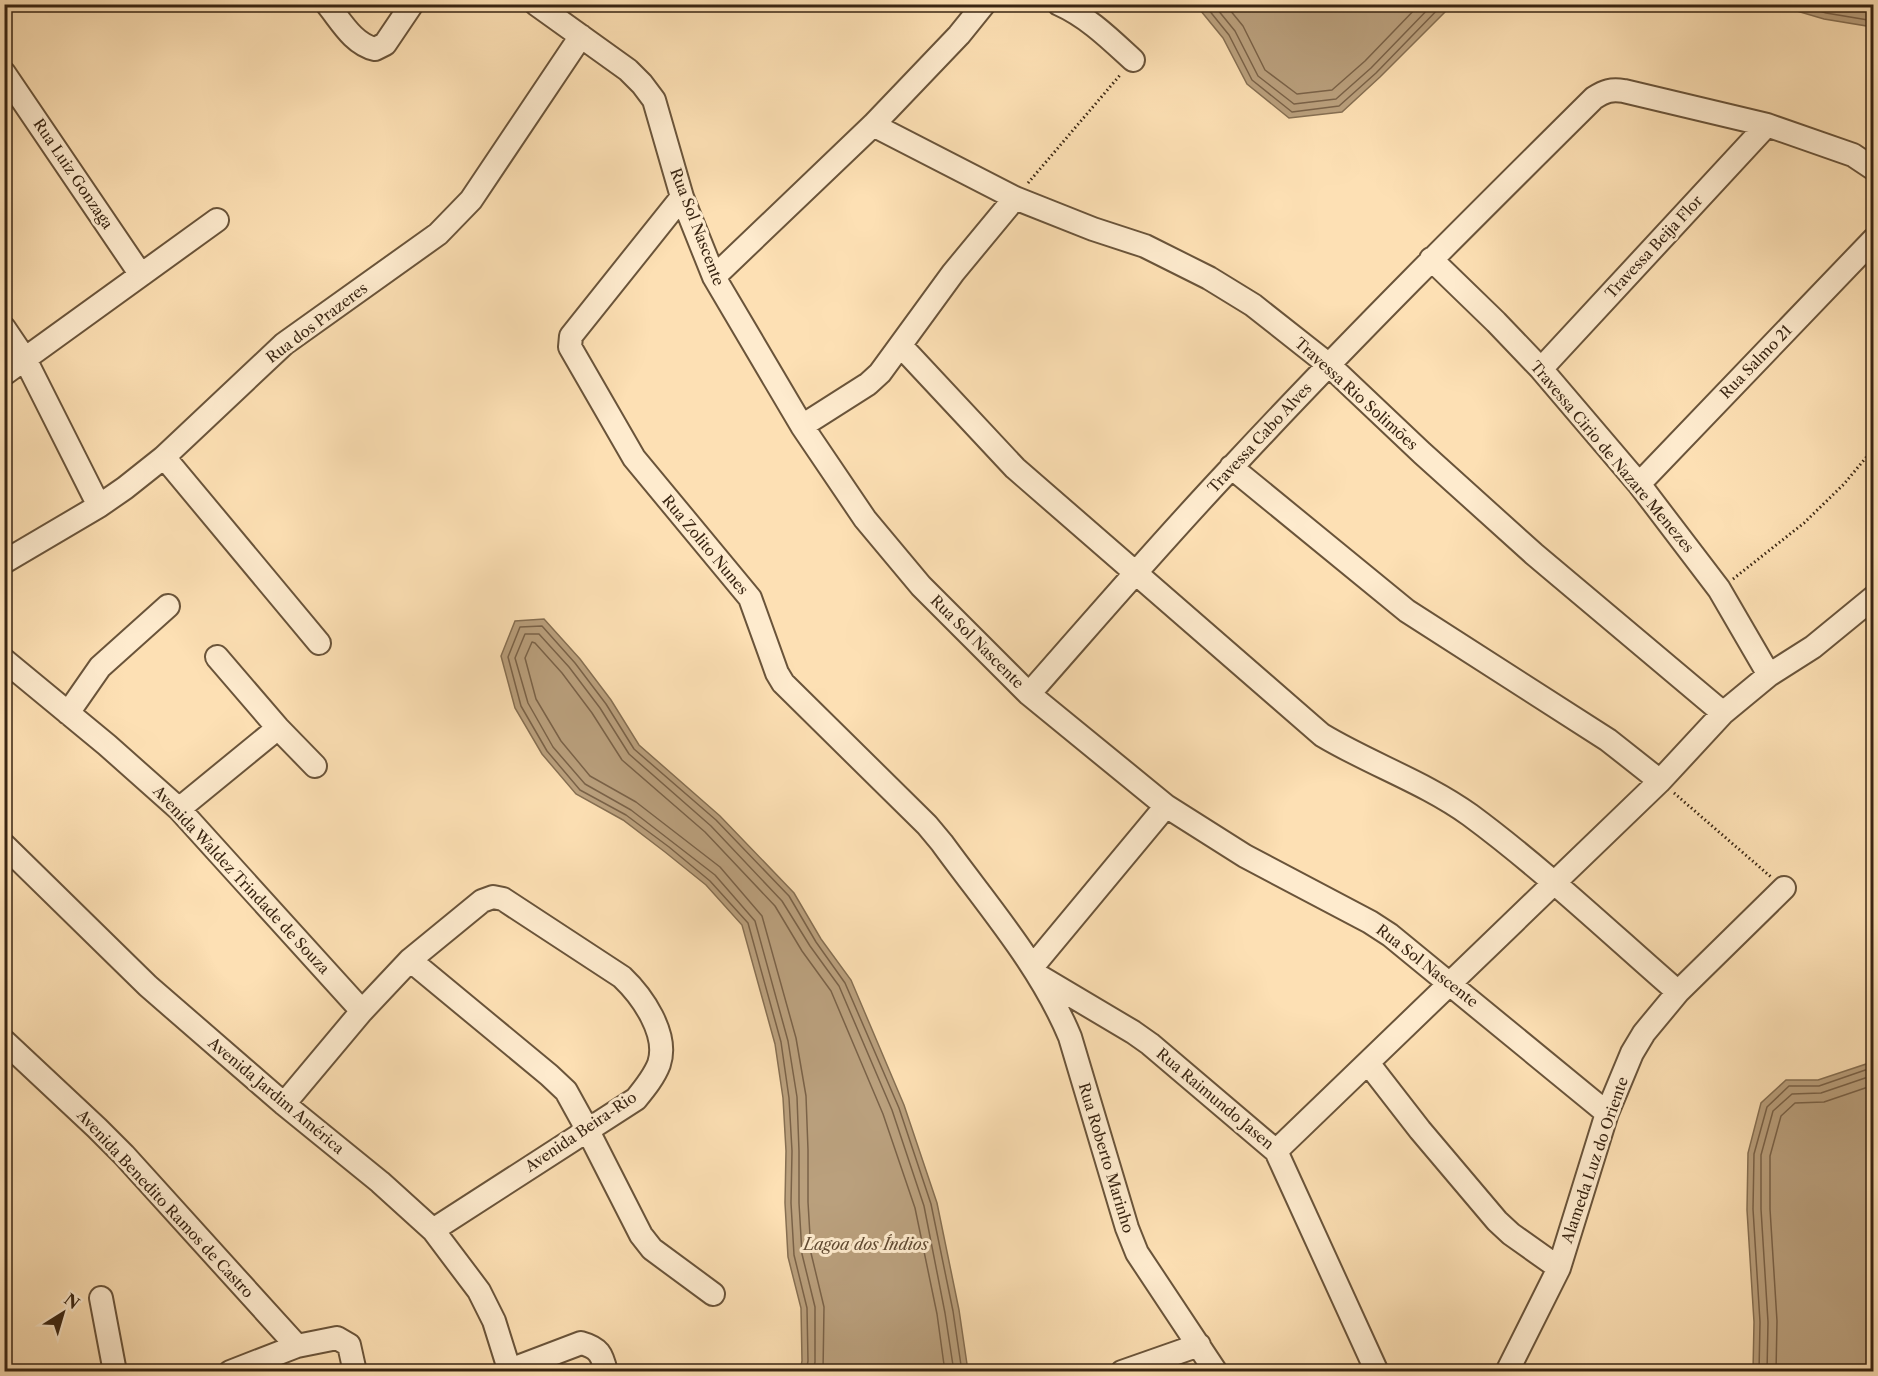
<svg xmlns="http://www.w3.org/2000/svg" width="1878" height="1376" font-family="'Libre Caslon Text',serif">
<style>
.water{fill:#baa07d;stroke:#866f52;stroke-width:1.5}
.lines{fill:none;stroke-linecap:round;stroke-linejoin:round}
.shore{stroke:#7a6248;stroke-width:1.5}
.minor-casing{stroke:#6a543a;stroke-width:26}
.path{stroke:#392512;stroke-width:3;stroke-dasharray:1.5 3;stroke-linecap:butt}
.minor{stroke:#feebce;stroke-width:22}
.labels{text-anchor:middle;stroke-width:6;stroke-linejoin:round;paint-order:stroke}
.street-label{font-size:15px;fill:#392512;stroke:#feebce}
.water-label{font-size:16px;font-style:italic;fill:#604a32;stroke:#feebce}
</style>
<rect width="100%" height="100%" fill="#fde0b4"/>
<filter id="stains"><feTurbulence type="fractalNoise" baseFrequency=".00333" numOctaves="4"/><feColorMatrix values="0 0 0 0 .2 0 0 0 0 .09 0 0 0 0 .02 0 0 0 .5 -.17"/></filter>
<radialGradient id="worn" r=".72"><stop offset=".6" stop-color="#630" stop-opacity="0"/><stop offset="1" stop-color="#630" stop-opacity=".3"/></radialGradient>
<!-- water -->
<path class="water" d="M1196,5H1452L1380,77L1342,112L1289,118L1247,84L1223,38Z
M1776,5H1873V27L1824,19Z
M544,619L580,659L611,700L639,745L720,816L794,893L821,939L851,980L904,1105L937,1203L959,1310L968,1371H800L802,1361L801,1308L788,1257L785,1203L786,1151L783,1098L775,1044L742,925L706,885L665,852L623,820L576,794L542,754L515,708L501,656L515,621Z
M1873,1057V1371H1753L1754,1322L1747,1210L1748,1153L1761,1103L1786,1080H1818L1869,1063Z"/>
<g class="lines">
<!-- shore -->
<path class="shore" d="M1204,4L1229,35L1252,80L1292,112L1339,106L1376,73L1443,4
M1213,4L1235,31L1258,76L1294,104L1336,99L1371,68L1433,4
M1225,4L1243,26L1265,70L1297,94L1332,90L1365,61L1420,4
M1797,4L1826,13L1874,21
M806,1372L808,1361L807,1308L794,1255L791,1203L792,1151L789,1098L781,1042L748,923L710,881L669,847L626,815L580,790L547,751L521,706L508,657L520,627L542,626L575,663L606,704L634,749L716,820L789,896L816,942L845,983L899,1108L931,1204L953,1311L962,1372
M813,1372L815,1362V1307L802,1254L799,1203V1151L797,1097L788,1041L755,921L715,875L631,810L585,784L553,747L528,703L515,658L525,634H539L569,667L600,708L629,754L711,826L782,901L810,946L839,986L892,1110L924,1206L945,1313L954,1372
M823,1372L824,1307L811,1253L808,1202V1150L806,1096L796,1038L762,916L720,867L636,802L590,776L561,741L536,699L525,658L532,642L535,643L562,673L592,713L622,760L705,832L775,906L802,951L831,991L883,1114L915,1208L937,1314L945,1372
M1759,1372L1760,1322L1753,1209L1754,1154L1767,1107L1789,1086H1819L1874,1067
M1767,1372L1768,1322L1761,1209V1155L1773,1111L1792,1094L1821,1093L1874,1075
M1776,1372L1777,1321L1770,1209V1156L1781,1116L1795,1103L1824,1102L1874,1085"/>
<!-- minor casing -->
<g class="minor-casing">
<path id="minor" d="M327,4C341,21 353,44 375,49L385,44L412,4
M536,4L628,70L642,84L654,100L682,197L714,277L802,426L865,519L921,586L1029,694L1166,806L1245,856L1370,922L1390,935L1607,1113
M1059,4C1088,17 1110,39 1133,60
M4,73L141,275
M873,125L1015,198L1093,229L1145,246L1209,278L1253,305L1329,365L1422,453L1534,554L1723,713
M682,197L571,336L570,347L634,458L750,598L777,673L783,683L927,825L942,843C987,905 1040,965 1070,1037L1127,1228L1137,1253L1216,1372
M1431,259L1496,322L1541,369L1639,484L1719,589L1769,675
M714,277L873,125L959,35L984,4
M4,328L25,359L99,506
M901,346L1015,468L1322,735C1370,764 1424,782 1470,815C1543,869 1609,932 1678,992
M1541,369L1767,125
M4,374L217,220
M802,426L868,384L880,373L953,273L1015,198
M164,457L319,643
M1231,467L1407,611L1608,740L1660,781
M1639,484L1874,239
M4,562L99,506L125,488L164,457L284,344L438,234L471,200L581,36
M217,657L278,728L315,766
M4,660L107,745L179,809L362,1011
M1029,694C1096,618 1162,541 1232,467C1349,341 1472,219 1594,98C1605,91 1611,89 1624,91L1767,125L1853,155L1874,169
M68,713L100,667L168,606
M179,809L278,728
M4,845L148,986L284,1104L380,1182L433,1230L479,1291L494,1321L510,1372
M410,960L549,1075L566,1091L587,1129L641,1235L652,1249L713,1294
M1033,966L1166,806
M1042,978L1133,1032L1150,1044L1276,1151L1377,1372
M4,1041L97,1128L124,1155L297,1346
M1368,1063L1420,1130L1497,1221L1511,1234L1559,1268
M284,1104L362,1011L410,960L482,901L493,897L503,899L622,977C642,996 669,1034 659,1064C654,1077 645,1088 636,1099L433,1230
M1276,1151L1660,781L1723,713L1769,675L1813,647L1874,597
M101,1298L115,1372
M510,1370L581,1343C599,1348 602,1354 606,1372
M230,1372L297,1346L337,1338L349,1345L355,1372
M1122,1372L1199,1345
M1507,1372L1559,1268L1607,1113L1632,1053L1644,1033L1678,992L1784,888"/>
</g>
<!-- path -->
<path class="path" d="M1028,183L1121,74
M1733,579L1804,523L1844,484L1874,448
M1674,793L1771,877"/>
<!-- minor -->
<use href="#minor" class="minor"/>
</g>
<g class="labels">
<!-- street labels -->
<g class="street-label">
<text transform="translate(73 174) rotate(56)" y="5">Rua Luiz Gonzaga</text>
<text transform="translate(697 227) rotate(69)" y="5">Rua Sol Nascente</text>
<text transform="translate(1654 247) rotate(-47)" y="5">Travessa Beija Flor</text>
<text transform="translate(317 323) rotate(-37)" y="5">Rua dos Prazeres</text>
<text transform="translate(1756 362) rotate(-46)" y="5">Rua Salmo 21</text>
<text transform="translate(1356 394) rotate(42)" y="5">Travessa Rio Solimões</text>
<text transform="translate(1260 438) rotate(-47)" y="5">Travessa Cabo Alves</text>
<text transform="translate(1612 457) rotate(50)" y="5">Travessa Cirio de Nazare Menezes</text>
<text transform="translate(705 545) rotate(50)" y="5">Rua Zolito Nunes</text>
<text transform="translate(977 642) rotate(45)" y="5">Rua Sol Nascente</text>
<text transform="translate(241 880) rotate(47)" y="5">Avenida Waldez Trindade de Souza</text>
<text transform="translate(1427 966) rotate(38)" y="5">Rua Sol Nascente</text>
<text transform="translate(276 1096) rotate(40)" y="5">Avenida Jardim América</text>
<text transform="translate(1215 1099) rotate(40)" y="5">Rua Raimundo Jasen</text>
<text transform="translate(581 1132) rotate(-34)" y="5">Avenida Beira-Rio</text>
<text transform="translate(1106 1158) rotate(73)" y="5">Rua Roberto Marinho</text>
<text transform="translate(1595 1160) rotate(-71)" y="5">Alameda Luz do Oriente</text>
<text transform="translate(165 1204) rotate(47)" y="5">Avenida Benedito Ramos de Castro</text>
</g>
<!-- water labels -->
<g class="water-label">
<text x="866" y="1250">Lagoa dos Índios</text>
</g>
</g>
<!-- margin -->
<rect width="1878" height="1376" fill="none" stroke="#fde0b4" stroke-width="24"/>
<rect x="6" y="6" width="1866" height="1364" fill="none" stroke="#392512" stroke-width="3"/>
<rect x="12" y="12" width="1854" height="1352" fill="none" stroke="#392512" stroke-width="1.5"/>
<!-- north arrow -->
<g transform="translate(63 1313) rotate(37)" stroke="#feebce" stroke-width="4.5" paint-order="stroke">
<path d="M0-4.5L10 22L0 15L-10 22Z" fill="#392512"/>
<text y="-9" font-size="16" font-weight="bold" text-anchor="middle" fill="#392512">N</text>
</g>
<rect width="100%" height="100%" filter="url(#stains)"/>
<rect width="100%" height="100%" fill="url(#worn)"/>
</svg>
